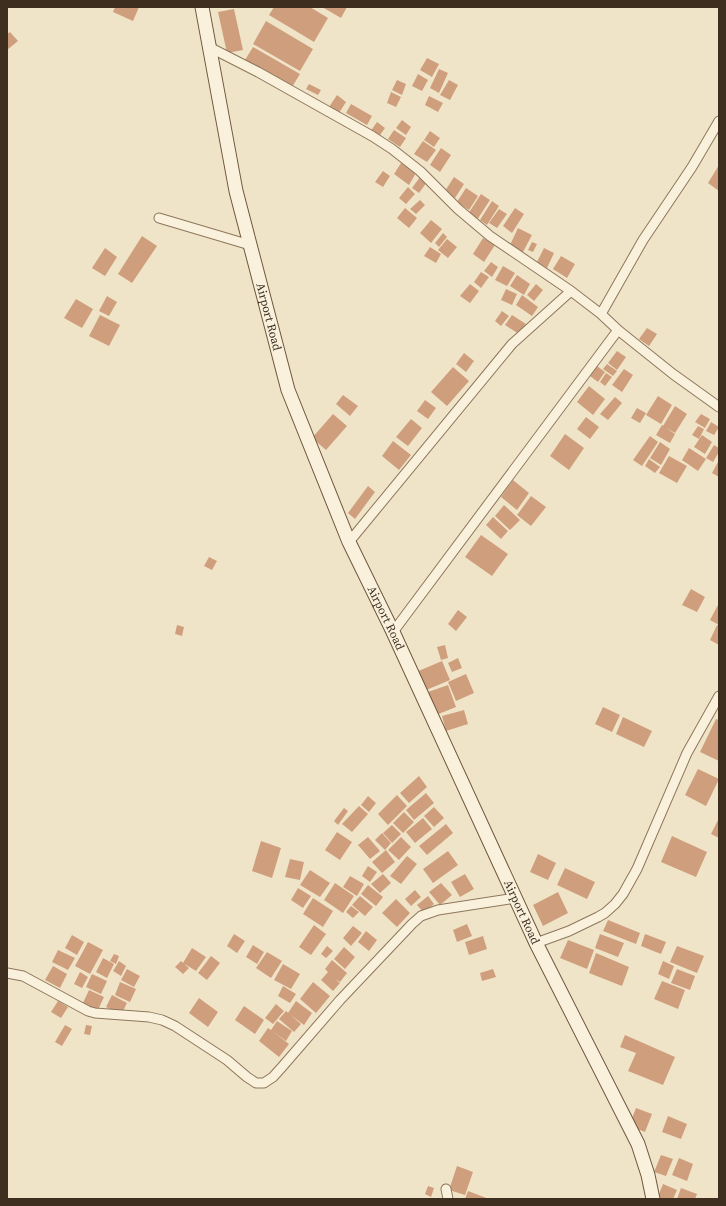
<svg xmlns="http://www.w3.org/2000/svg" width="726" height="1206" font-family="'Source Serif 4',serif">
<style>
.building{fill:#cf9f7d}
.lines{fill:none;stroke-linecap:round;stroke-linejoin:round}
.minor-casing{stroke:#8d765c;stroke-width:11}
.secondary-casing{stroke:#6f573f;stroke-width:15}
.minor{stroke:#faf1dc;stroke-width:9}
.secondary{stroke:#faf1dc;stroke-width:13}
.labels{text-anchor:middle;stroke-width:3.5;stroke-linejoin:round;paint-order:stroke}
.street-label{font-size:12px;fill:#3d2e20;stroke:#f7eed8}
</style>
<rect width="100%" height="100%" fill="#f0e4c8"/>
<!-- building -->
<path class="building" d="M115,7H139L133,21L113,12Z
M274,7H310L328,18L314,42L269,15Z
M322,7H347L341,18Z
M234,9L243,50L227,53L218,12Z
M266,21L313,49L300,71L253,44Z
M10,32L18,41L7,50V34Z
M253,47L300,74L292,87L245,60Z
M427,58L439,64L432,77L420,70Z
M439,69L448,73L439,93L430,88Z
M418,74L428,80L422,91L412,86Z
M397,80L406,84L402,95L392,90Z
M449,80L458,85L450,100L440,95Z
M309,84L321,90L318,95L306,89Z
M391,92L401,97L396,107L387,103Z
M337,95L346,102L339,113L329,107Z
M429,96L443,103L438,112L425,105Z
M351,104L372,116L367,125L346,113Z
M402,120L411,127L406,135L396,128Z
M377,122L385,128L378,138L370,132Z
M394,130L406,138L400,147L388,139Z
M430,131L440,138L434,147L424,140Z
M423,141L436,150L427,162L414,154Z
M441,148L451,155L440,172L430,165Z
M401,163L416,173L409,185L394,174Z
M719,165V191L708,183Z
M383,171L390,176L383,187L375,182Z
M420,177L427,182L419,193L412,188Z
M454,177L464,184L455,198L445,191Z
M408,187L415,194L406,204L399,198Z
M466,188L478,196L469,210L457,202Z
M481,194L490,200L477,220L468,214Z
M420,200L425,205L416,214L410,209Z
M492,201L499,206L487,225L480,220Z
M405,208L417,218L409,228L397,218Z
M515,208L524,214L512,233L503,226Z
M499,209L507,214L497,228L489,223Z
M431,220L442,229L431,243L420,233Z
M518,228L532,235L523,252L510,245Z
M443,233L447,237L439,247L435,243Z
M142,236L157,246L132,283L118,274Z
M483,238L495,245L484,262L473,254Z
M447,239L457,247L448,258L438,250Z
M532,242L537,244L533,252L528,250Z
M430,247L441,254L436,263L424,256Z
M105,248L117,257L105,276L92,268Z
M544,248L554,253L547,268L537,262Z
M561,256L575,264L567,278L553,269Z
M491,262L498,267L492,277L484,271Z
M503,266L515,273L507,286L495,280Z
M481,272L489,277L481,288L474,282Z
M517,275L530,284L524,295L510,286Z
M470,284L479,291L470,303L460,296Z
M536,284L543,290L534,301L527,295Z
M506,289L517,294L512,305L501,300Z
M522,295L538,307L532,316L516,305Z
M107,296L117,302L109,316L99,311Z
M76,299L93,309L82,328L64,318Z
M502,311L509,316L501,326L495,321Z
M100,315L120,325L109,346L89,336Z
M512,315L526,324L519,334L505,325Z
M647,328L657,334L649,346L639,339Z
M617,351L626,357L617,370L608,363Z
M464,353L474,361L466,372L456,364Z
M607,364L617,371L613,376L603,369Z
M597,366L605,372L598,382L590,376Z
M453,367L469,381L447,406L431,392Z
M624,369L633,375L622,392L612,385Z
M606,373L612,377L605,386L600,382Z
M589,386L605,399L593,415L577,402Z
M343,395L358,406L350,416L336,404Z
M658,396L672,405L661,424L646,415Z
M615,397L622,403L608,420L600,414Z
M425,400L436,408L428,419L417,411Z
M675,406L687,414L675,433L663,426Z
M637,408L646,413L640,423L631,418Z
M333,414L347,426L326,450L312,438Z
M701,414L710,419L705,428L695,422Z
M586,417L599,427L590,439L577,429Z
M411,419L422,428L408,446L396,437Z
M711,422L719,427L714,435L706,431Z
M662,425L675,434L670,443L656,435Z
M698,426L704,429L699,439L692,435Z
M565,434L584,448L569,470L550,456Z
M702,435L712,442L705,454L694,447Z
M650,436L658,442L642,466L633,460Z
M393,441L411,455L399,470L382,456Z
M660,442L670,449L661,465L650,458Z
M714,445L719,448V452L713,462L706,458Z
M689,448L706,459L698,471L682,460Z
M669,456L687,466L677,483L659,473Z
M649,459L660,467L655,473L645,466Z
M719,460V477L712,473Z
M513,480L529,493L517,510L501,497Z
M368,486L375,492L355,519L348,513Z
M531,496L546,507L531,526L517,515Z
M504,505L520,520L510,530L495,516Z
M493,517L508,531L501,539L486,525Z
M481,535L508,554L492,576L465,557Z
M209,557L217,561L212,570L204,566Z
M691,589L705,597L697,612L682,605Z
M719,603V625L710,620Z
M458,610L467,617L456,631L448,624Z
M177,625L184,627L182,636L175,634Z
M717,625L719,626V645L710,640Z
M445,645L448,658L441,660L437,647Z
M458,658L462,668L452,672L448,663Z
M442,661L450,680L424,691L416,672Z
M466,674L474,693L456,701L448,682Z
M448,685L456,707L436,715L428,692Z
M603,707L620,715L612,732L595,724Z
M464,710L468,724L446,731L442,716Z
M623,717L652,731L644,747L616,734Z
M716,719L719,720V761L700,752Z
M698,769L719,779L706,806L685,795Z
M419,776L427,787L409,803L400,793Z
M426,793L434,803L414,820L406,810Z
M397,795L407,806L388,825L378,814Z
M368,796L376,803L369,812L361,805Z
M359,806L368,814L352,832L342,824Z
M434,807L444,818L434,827L424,816Z
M344,808L348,811L338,825L334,821Z
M404,812L414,822L403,833L393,823Z
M423,818L432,829L415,843L406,832Z
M719,818V838L711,834Z
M446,824L453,833L427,855L419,846Z
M392,825L401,834L392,843L383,833Z
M337,832L352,842L340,860L325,850Z
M382,833L391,843L385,850L375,840Z
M672,836L707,852L696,877L661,862Z
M368,837L380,851L370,859L358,845Z
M401,837L411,847L399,860L388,850Z
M261,841L281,848L272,878L252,871Z
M386,850L395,862L382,873L372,862Z
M448,851L458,865L433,883L423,869Z
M538,854L556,863L548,880L530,872Z
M407,856L417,864L401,884L390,876Z
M290,859L304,862L300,880L285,877Z
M368,866L377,872L370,882L362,876Z
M565,868L595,882L587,899L557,885Z
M310,870L330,883L320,897L300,885Z
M383,874L391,883L380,893L371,884Z
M465,874L474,889L460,897L451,882Z
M350,876L364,884L357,896L343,887Z
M335,883L354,896L343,913L324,900Z
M441,883L452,895L440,905L429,892Z
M368,885L383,897L376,906L361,894Z
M298,888L311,896L303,908L291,900Z
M415,890L421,897L411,906L405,899Z
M558,892L568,913L543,926L533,905Z
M360,896L373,907L365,916L352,905Z
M428,896L434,904L424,913L417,905Z
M313,898L333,911L323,927L303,914Z
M396,899L410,913L397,927L382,913Z
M351,906L359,912L353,918L346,912Z
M608,920L640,933L636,944L603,931Z
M467,924L472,936L457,942L453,930Z
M314,925L326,934L311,955L299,947Z
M353,926L362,933L351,946L343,938Z
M366,931L377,940L369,951L358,942Z
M234,934L245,941L237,953L227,946Z
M600,934L624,943L618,957L595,948Z
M645,934L666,942L661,954L641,946Z
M72,935L84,942L77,955L65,948Z
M483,936L487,949L469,955L465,942Z
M568,940L594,950L587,969L560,958Z
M88,942L103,950L90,974L75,966Z
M253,945L264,952L257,964L246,957Z
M327,946L333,951L326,958L321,954Z
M677,946L704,956L697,973L670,962Z
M344,947L355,957L345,969L334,959Z
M192,948L206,957L196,971L183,963Z
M58,950L75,958L68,970L52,962Z
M267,952L282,961L271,978L256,968Z
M596,953L629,967L622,986L589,973Z
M114,954L119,956L116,964L110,961Z
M211,956L220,963L207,980L198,973Z
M103,958L114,964L107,978L96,972Z
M332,960L347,973L340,982L335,979L340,983L333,991L321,980L328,972L325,969Z
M119,961L126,966L121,976L113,971Z
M181,961L189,968L183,974L175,967Z
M663,961L674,966L669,979L658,974Z
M283,964L300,974L291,989L274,980Z
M53,966L67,974L60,988L45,980Z
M127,969L140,976L134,987L121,980Z
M493,969L496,977L482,981L480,973Z
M677,969L695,976L690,990L671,983Z
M80,972L88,977L82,988L74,984Z
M92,974L107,981L101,994L86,987Z
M662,981L685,990L678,1009L654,999Z
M120,982L136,989L130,1002L115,995Z
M313,982L330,996L316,1013L300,999Z
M283,986L296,994L290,1003L278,996Z
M89,990L104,997L97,1012L82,1005Z
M112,995L127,1003L121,1015L106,1007Z
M199,998L218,1012L208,1027L189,1013Z
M58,1001L68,1007L61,1018L51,1012Z
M296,1001L312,1013L304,1025L288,1013Z
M276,1004L284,1011L273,1024L265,1018Z
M244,1006L264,1020L255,1034L235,1020Z
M286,1011L301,1024L294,1032L279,1019Z
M277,1021L292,1031L286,1041L272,1031L289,1044L279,1057L259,1041L268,1028L271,1030Z
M65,1025L72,1029L62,1046L55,1042Z
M86,1025L92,1026L90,1035L84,1034Z
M625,1035L675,1057L663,1085L628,1071L636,1053L620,1047Z
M636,1108L652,1114L645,1132L629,1126Z
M668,1116L687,1124L681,1139L662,1132Z
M661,1155L673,1159L666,1176L654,1172Z
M679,1158L693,1164L687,1181L672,1175Z
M457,1166L473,1172L465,1195L449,1190Z
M663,1184L677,1190L673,1199H657Z
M428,1186L434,1188L431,1197L425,1194Z
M681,1188L697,1194L695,1199H677Z
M468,1191L489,1199H465Z"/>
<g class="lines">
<!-- minor casing -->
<g class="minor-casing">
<path id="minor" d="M209,47L258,72L372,136L392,149L420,171L458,209L490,236L571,291L601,314L618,330L673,374L719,407
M159,218L250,245
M601,314L643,240L692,167L719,121
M349,542L512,344L571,291
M393,632L618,330
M536,943L569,931L598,917L605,913L615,904L623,894L637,869L687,753L719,696
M7,973L23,976L88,1011L95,1013L149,1017L162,1020L175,1026L227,1060L247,1077L256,1083H264L273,1077L282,1067L340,1000L412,924L421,916L438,910L516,898
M446,1189L448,1199"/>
</g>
<!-- secondary casing -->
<g class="secondary-casing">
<g id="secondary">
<path id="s1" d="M202,7L236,191L288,390L349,542L393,632L536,943L638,1144L648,1175L653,1199"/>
</g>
</g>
<!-- minor -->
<use href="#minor" class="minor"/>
<!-- secondary -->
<use href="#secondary" class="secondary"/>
</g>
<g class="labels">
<!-- street labels -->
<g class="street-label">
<text dy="4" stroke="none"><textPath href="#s1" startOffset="317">Airport Road</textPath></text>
<text dy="4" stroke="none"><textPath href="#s1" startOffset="641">Airport Road</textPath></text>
<text dy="4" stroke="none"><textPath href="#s1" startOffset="965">Airport Road</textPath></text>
</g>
</g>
<!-- border -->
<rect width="726" height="1206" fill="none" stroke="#3d2e20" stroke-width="16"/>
</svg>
